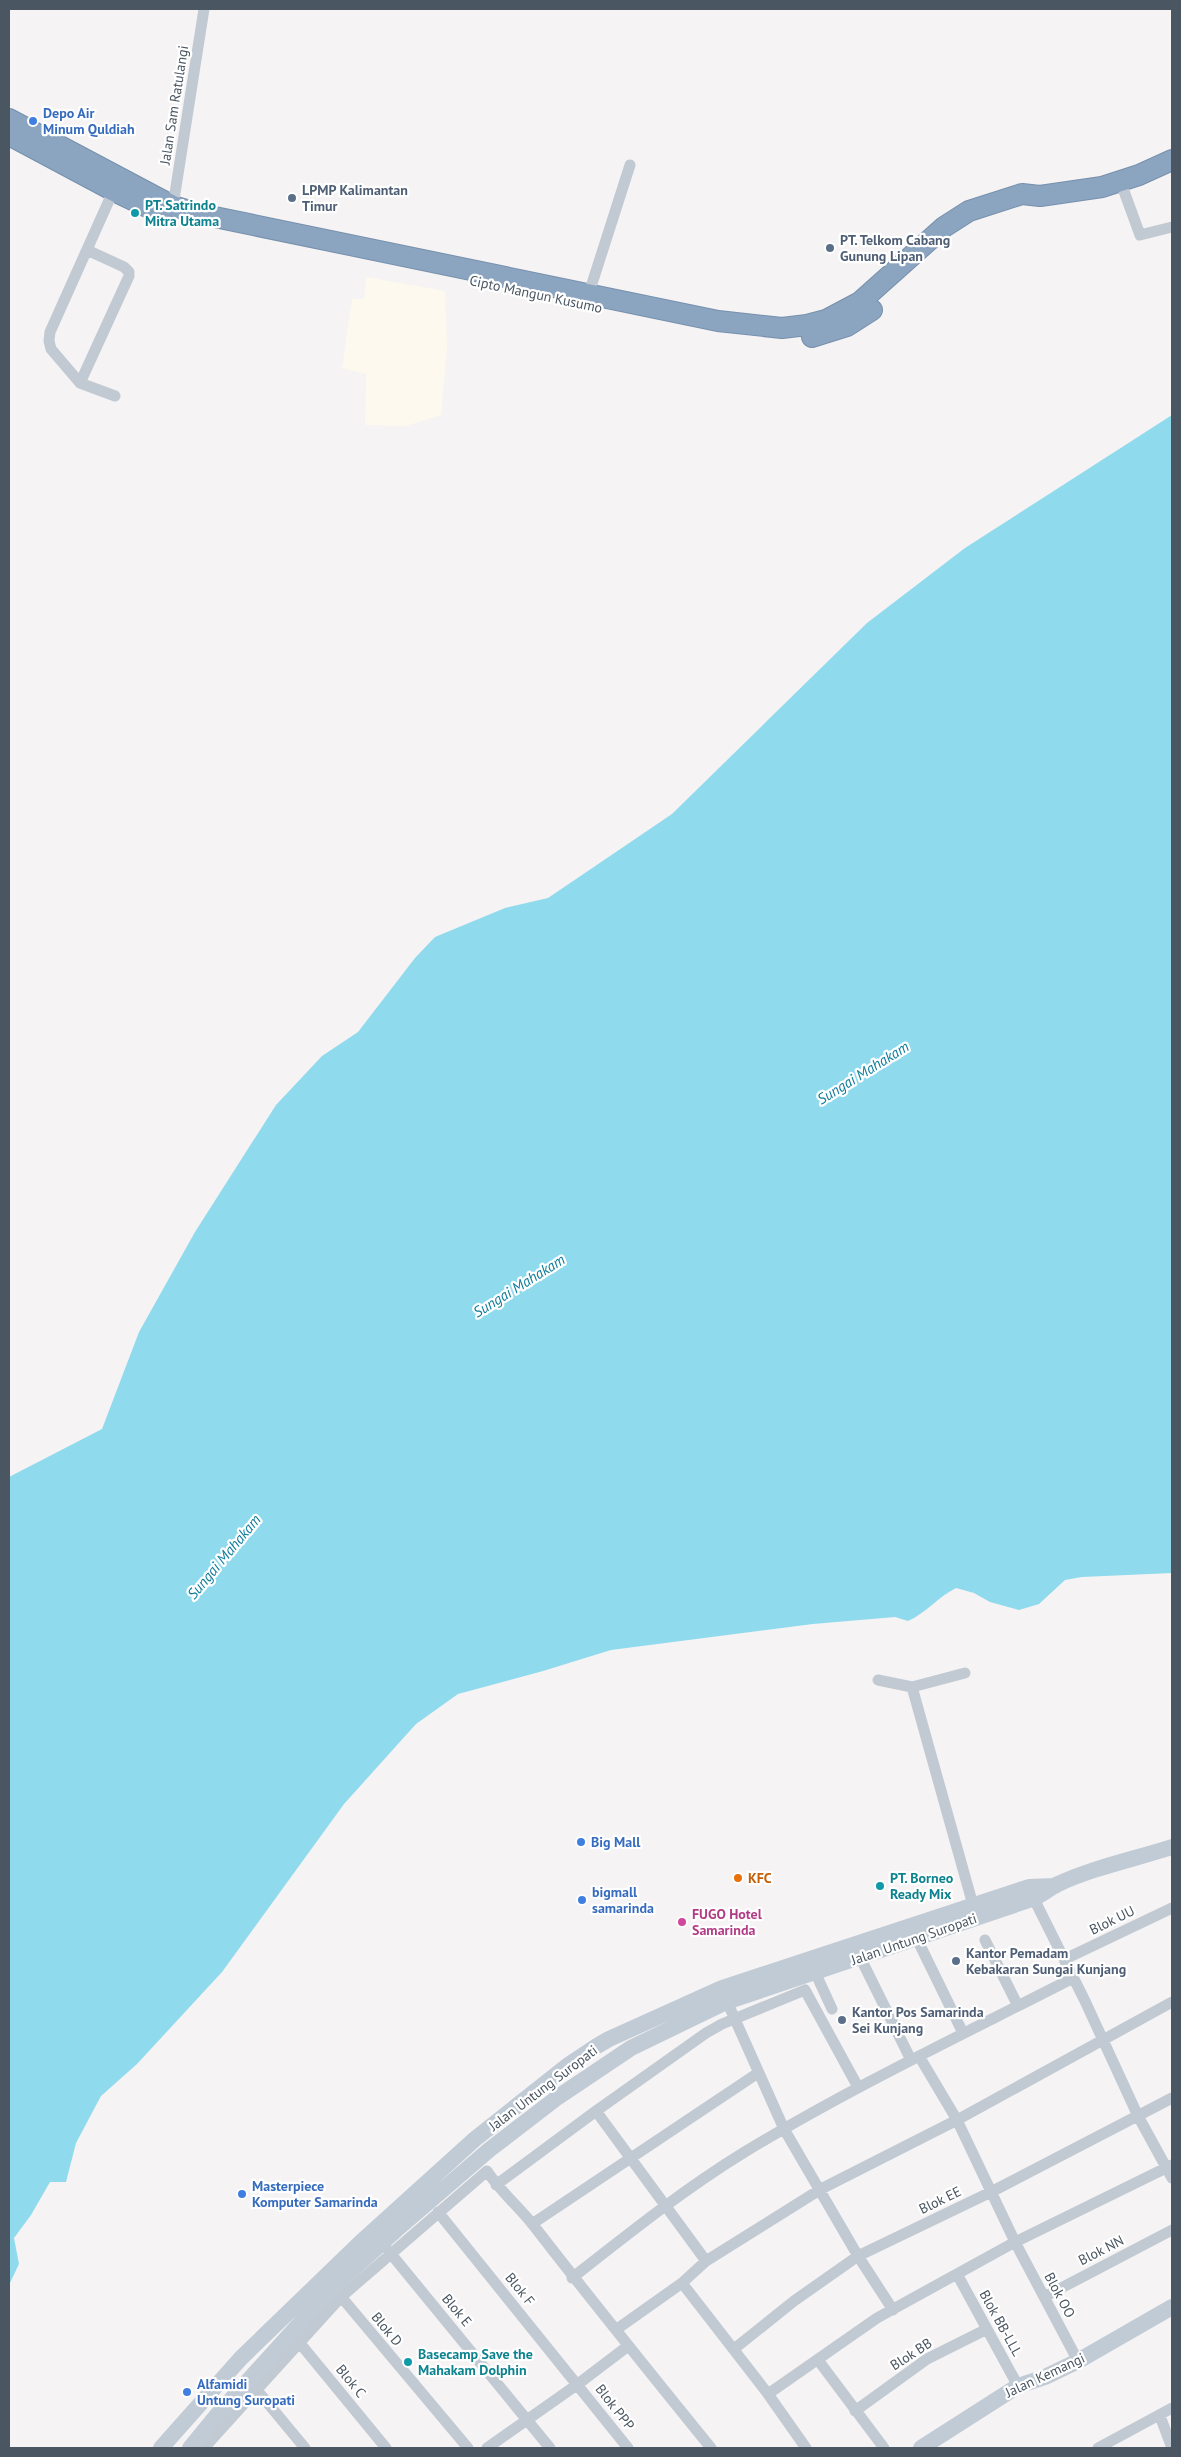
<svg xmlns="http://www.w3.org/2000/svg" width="1181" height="2457" font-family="'PT Sans',sans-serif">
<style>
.commercial{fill:#fdf9ef}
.water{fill:#90daee}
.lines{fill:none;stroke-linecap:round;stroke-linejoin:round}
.highway-casing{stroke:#7690ad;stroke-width:22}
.street{stroke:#c1cad2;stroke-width:11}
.secondary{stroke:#c1cbd6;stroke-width:16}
.highway{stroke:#8ba5c1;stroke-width:20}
.shop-dot{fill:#3f7fe0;stroke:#fff;stroke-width:2}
.service-dot{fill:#5c6f8a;stroke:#fff;stroke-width:2}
.culture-dot{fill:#0f9aa8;stroke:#fff;stroke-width:2}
.food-dot{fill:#e8710a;stroke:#fff;stroke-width:2}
.hotel-dot{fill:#d1479c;stroke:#fff;stroke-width:2}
.labels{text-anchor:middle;stroke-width:4.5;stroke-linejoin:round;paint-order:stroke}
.street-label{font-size:14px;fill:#4a5661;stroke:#fff}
.shop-label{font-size:14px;font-weight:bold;fill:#366cbe;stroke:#fff;text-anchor:start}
.service-label{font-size:14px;font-weight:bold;fill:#4e5e75;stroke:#fff;text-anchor:start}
.culture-label{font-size:14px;font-weight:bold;fill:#0d838f;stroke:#fff;text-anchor:start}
.food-label{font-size:14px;font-weight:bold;fill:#c56008;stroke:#fff;text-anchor:start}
.hotel-label{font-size:14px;font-weight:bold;fill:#b23c85;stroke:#fff;text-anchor:start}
.water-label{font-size:15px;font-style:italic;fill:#0c7c9b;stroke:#fff}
</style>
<rect width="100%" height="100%" fill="#f5f3f3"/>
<!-- commercial -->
<path class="commercial" d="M366,277L445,291L447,347L441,415L406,426L365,425L366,374L342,368L352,299H364Z"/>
<!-- water -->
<path class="water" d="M1172,415V1573L1082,1577L1065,1580L1039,1604L1019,1610L990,1602L974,1593L956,1588C938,1597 926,1613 908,1621L895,1617L813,1624L611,1650L543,1671L458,1694L416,1724L344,1804L222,1972L137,2064L101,2096L76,2143L66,2182H50L31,2215L14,2238L19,2264L9,2285V1477L102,1429L139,1332L195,1232L276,1105L322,1056L358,1032L415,958L435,937L505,908L548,898L672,814L867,623L965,548Z"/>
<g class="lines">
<!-- highway casing -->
<g class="highway-casing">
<path id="highway" d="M9,119L173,206L200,214L718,321L782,328L807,325L826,320L860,302L944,227L969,211L1022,194L1040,196L1102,187L1139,175L1172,160
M9,135L114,191L160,213
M812,337L847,326L872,310"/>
</g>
<!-- street -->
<path class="street" d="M1121,183L1140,235L1172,227
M173,206L204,9
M589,293L630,165
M80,383L129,276V272L124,267L87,250
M115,396L80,383L51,349L49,341L50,332L115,187
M878,1680L912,1687L965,1673
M912,1687L973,1905
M1031,1893L1085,2001L1138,2116L1172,2178
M916,1937L963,2033
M985,1940L1018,2006
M860,1957L911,2060
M1065,1959L1172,1908
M815,1972L832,2009
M725,1997L784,2129L858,2256L893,2310
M919,2056L957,2120L1015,2242L1078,2361
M496,2185L596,2111
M438,2212L628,2448
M532,2224L758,2073
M387,2249L550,2448
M706,2261L596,2111L706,2033L722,2024L805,1990L858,2087
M957,2274L1018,2386
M572,2278C628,2234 683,2190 743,2153C850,2088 962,2035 1073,1978
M682,2283L768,2394L806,2448
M338,2293L468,2448
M1044,2297L1172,2230
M617,2329L682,2283L706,2261L821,2189L957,2120L1172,2002
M294,2336L386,2448
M734,2349L794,2301L858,2256L991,2192L1172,2098
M818,2360L884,2448
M256,2389L305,2448
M768,2394L877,2318L1015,2242L1172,2165
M855,2411L927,2359L987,2329
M1160,2416L1172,2448
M204,2448L341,2297L487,2171C500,2191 519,2207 534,2226C592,2301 651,2374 711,2448
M487,2448L578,2384L628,2346
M1098,2448L1172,2408"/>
<!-- secondary -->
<path class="secondary" d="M161,2448L241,2358L360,2243L475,2139L567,2066L597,2046L609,2039L722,1988L1029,1887L1055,1886
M190,2448L217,2415L333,2287L396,2230L489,2150L558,2097L631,2048L726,2002L1032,1899C1042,1895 1048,1889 1056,1885C1091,1868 1135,1859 1172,1847
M921,2448L1018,2386L1045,2377L1078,2361L1172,2307"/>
<!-- highway -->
<use href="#highway" class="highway"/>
</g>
<!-- markers -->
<g class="shop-dot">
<circle cx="33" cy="121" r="5"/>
<circle cx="581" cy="1842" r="5"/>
<circle cx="582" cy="1900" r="5"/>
<circle cx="242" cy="2194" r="5"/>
<circle cx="187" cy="2392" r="5"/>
</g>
<g class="service-dot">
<circle cx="292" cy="198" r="5"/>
<circle cx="830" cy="248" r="5"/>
<circle cx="956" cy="1961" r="5"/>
<circle cx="842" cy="2020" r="5"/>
</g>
<g class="culture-dot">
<circle cx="135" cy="213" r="5"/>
<circle cx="880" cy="1886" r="5"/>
<circle cx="408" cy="2362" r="5"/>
</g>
<circle class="food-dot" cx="738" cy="1878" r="5"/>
<circle class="hotel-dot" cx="682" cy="1922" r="5"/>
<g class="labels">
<!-- street labels -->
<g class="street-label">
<text transform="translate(174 105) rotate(-81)" y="5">Jalan Sam Ratulangi</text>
<text transform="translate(536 294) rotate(12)" y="5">Cipto Mangun Kusumo</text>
<text transform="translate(1112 1920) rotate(-26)" y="5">Blok UU</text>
<text transform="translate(914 1939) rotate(-19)" y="5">Jalan Untung Suropati</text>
<text transform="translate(543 2088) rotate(-37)" y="5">Jalan Untung Suropati</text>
<text transform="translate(940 2200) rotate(-26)" y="5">Blok EE</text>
<text transform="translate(1101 2250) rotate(-27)" y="5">Blok NN</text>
<text transform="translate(520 2289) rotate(51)" y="5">Blok F</text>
<text transform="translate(1060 2295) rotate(62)" y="5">Blok OO</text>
<text transform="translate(457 2310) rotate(50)" y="5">Blok E</text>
<text transform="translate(1001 2323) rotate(61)" y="5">Blok BB-LLL</text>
<text transform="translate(387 2329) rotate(50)" y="5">Blok D</text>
<text transform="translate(911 2354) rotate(-33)" y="5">Blok BB</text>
<text transform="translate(1045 2375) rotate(-25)" y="5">Jalan Kemangi</text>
<text transform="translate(351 2381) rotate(51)" y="5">Blok C</text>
<text transform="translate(615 2407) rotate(52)" y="5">Blok PPP</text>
</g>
<!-- shop labels -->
<g class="shop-label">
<text x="43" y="118">Depo Air<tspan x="43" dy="16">Minum Quldiah</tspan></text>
<text x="591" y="1847">Big Mall</text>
<text x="592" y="1897">bigmall<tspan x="592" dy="16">samarinda</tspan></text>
<text x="252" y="2191">Masterpiece<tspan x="252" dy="16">Komputer Samarinda</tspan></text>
<text x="197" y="2389">Alfamidi<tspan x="197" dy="16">Untung Suropati</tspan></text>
</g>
<!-- service labels -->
<g class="service-label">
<text x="302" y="195">LPMP Kalimantan<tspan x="302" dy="16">Timur</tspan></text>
<text x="840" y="245">PT. Telkom Cabang<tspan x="840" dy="16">Gunung Lipan</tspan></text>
<text x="966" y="1958">Kantor Pemadam<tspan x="966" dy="16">Kebakaran Sungai Kunjang</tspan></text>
<text x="852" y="2017">Kantor Pos Samarinda<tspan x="852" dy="16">Sei Kunjang</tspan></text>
</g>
<!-- culture labels -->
<g class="culture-label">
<text x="145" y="210">PT. Satrindo<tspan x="145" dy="16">Mitra Utama</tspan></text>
<text x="890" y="1883">PT. Borneo<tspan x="890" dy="16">Ready Mix</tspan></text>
<text x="418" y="2359">Basecamp Save the<tspan x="418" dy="16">Mahakam Dolphin</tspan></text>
</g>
<!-- food labels -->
<g class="food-label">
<text x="748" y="1883">KFC</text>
</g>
<!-- hotel labels -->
<g class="hotel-label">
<text x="692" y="1919">FUGO Hotel<tspan x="692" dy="16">Samarinda</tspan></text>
</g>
<!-- water labels -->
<g class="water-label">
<text transform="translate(863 1073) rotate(-32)" y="5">Sungai Mahakam</text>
<text transform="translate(519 1286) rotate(-32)" y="5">Sungai Mahakam</text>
<text transform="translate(224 1557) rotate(-50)" y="5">Sungai Mahakam</text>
</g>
</g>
<!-- border -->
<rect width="1181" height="2457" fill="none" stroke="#4a5661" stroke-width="20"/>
</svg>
